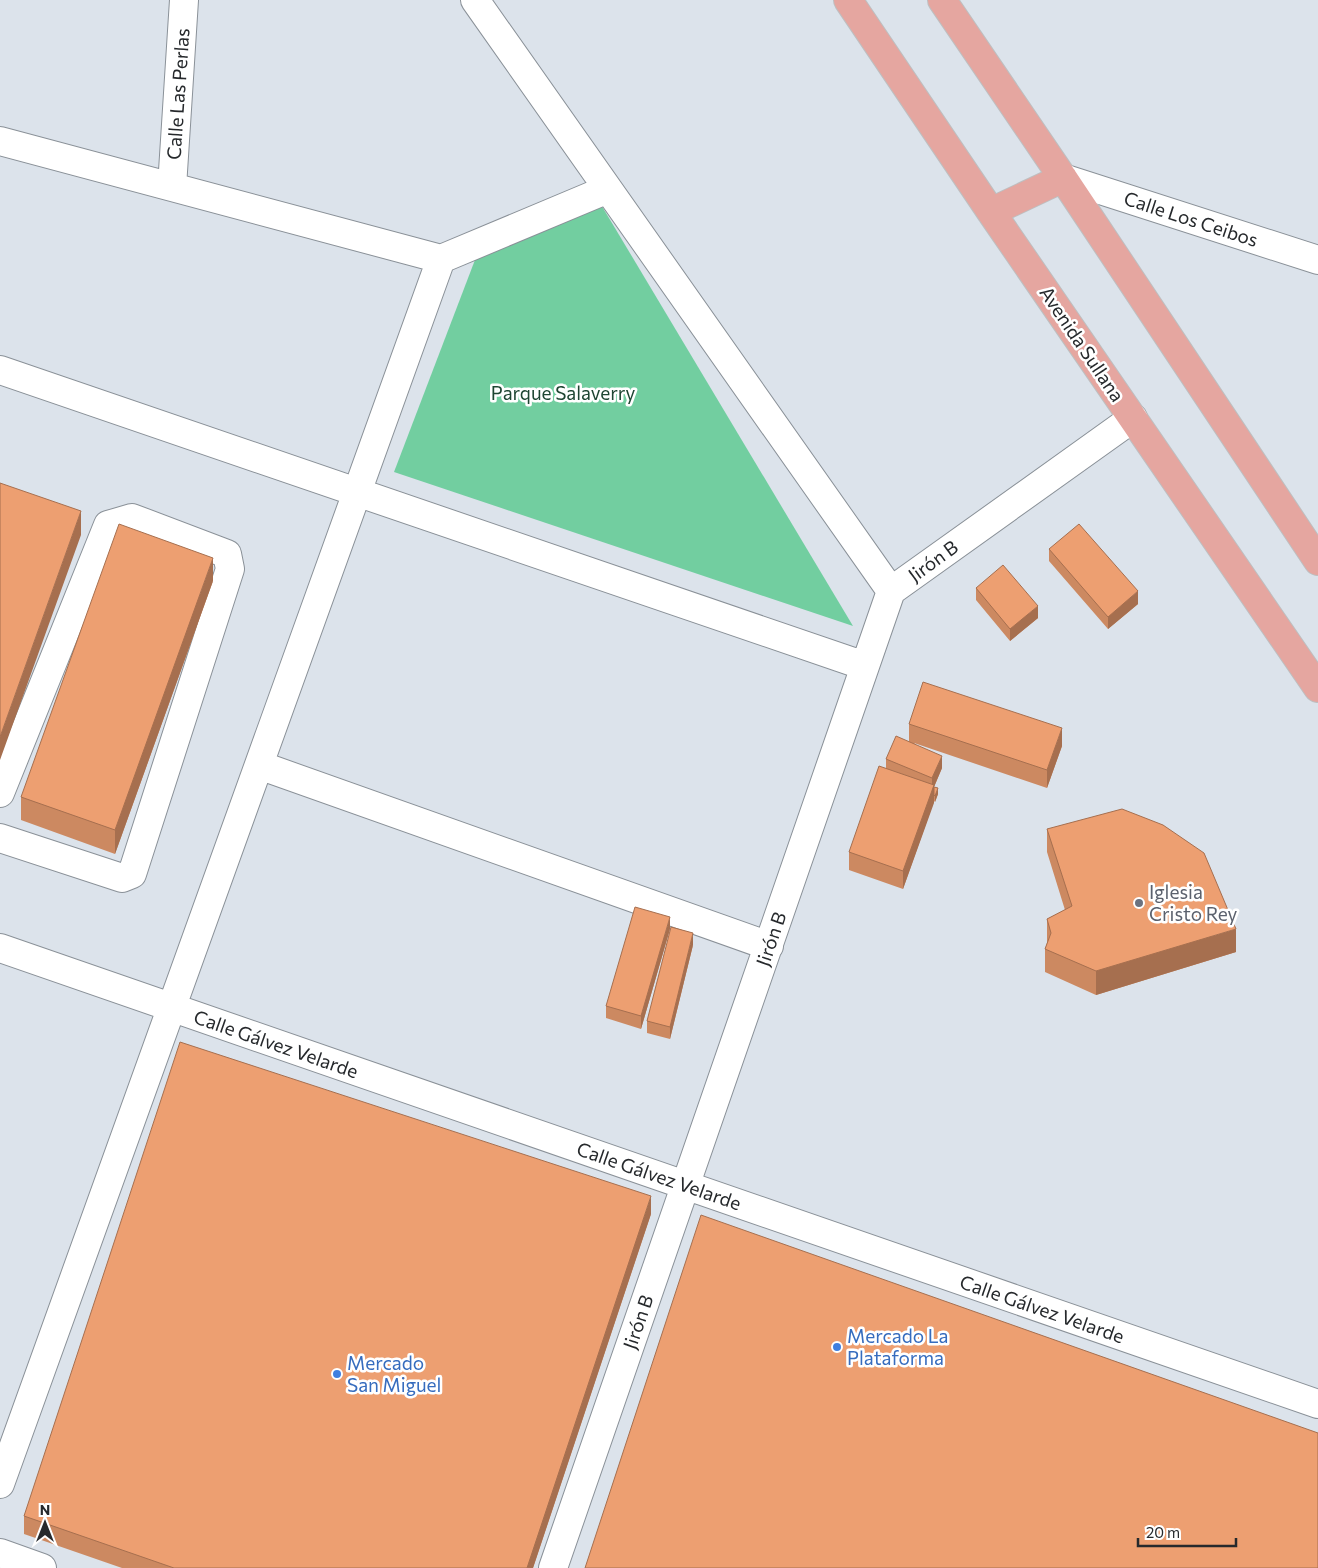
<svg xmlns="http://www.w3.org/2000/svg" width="1318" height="1568" font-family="Commissioner,sans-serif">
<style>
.green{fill:#72cea0}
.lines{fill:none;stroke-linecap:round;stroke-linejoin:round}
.minor-casing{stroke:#8a9198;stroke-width:30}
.major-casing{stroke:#bebfc0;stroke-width:30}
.minor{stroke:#fff;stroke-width:28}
.major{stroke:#e5a6a0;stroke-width:28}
.wall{fill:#cc8961}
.shaded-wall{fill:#a66f4f}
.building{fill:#ed9f71;stroke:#a66f4f}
.worship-dot{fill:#6b7280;stroke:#fff;stroke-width:2}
.shop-dot{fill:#3f7fe0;stroke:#fff;stroke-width:2}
.labels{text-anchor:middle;stroke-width:5;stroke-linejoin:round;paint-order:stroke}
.street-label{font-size:19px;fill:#26292c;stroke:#fff}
.park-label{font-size:19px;fill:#1e4532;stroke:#fff}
.worship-label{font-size:19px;fill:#5b616d;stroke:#fff;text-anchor:start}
.shop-label{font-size:19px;fill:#366cbe;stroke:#fff;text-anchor:start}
</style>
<rect width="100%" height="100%" fill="#dce3eb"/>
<!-- green -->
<path class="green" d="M597,198L853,626L394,472L478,252Z"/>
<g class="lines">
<!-- minor casing -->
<g class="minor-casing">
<path id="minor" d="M475,0L891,591
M0,141L441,259
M1063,178L1318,260
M172,187L184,0
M441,259L608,189
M0,370L865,666
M259,765L769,946
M0,793L108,525L132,518L227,554L230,569L132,874L122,878L0,838
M0,948L1318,1404
M0,1484L441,259
M0,1553L42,1568
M553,1568L891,591L1133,418"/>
</g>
<!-- major casing -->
<g class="major-casing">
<path id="major" d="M848,0L991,212L1318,688
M942,0L1063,178L1318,561
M991,212L1063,178"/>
</g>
<!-- minor -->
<use href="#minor" class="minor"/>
<!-- major -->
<use href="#major" class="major"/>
</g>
<!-- wall -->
<path class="wall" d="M1049,549L1138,604L1108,629L1049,561Z
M213,581L115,854L21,820V797Z
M976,588L1038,618L1010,641L976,600Z
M909,724L1062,746L1047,788L914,743L942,768L934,787L938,794L935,802L934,801L903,889L849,870V852L886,768V759L909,741Z
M1047,829L1236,952L1096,995L1045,972V949L1047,943V919L1065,910L1047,852Z
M670,929L641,1029L606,1018V1006Z
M693,945L670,1039L647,1033V1021Z
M651,1214L533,1568H122L24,1534V1516Z"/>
<!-- shaded-wall -->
<path class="shaded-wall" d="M81,511V535L0,760V737Z
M213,558V581L115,854V830Z
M1138,591V604L1108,629V617Z
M1038,606V618L1010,641V629Z
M1062,728V746L1047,788V770Z
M942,756V768L934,787V803L903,889V871L932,790V778Z
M938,788V794L935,802V796Z
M670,917V929L641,1029V1016Z
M1236,929V952L1096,995V971Z
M693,933V945L670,1039V1027Z
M651,1196V1214L533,1568H527Z"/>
<!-- building -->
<path class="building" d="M0,483L81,511L0,737Z
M119,524L213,558L115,830L21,797Z
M1079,524L1138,591L1108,617L1049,549Z
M1003,565L1038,606L1010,629L976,588Z
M923,682L1062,728L1047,770L909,724Z
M896,736L942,756L932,778L886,759Z
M879,766L934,785L903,871L849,852Z
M934,787L938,788L935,796L934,795Z
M1122,809L1163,825L1204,853L1236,929L1096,971L1045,949L1051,933L1047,919L1072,906L1047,829Z
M635,907L670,917L641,1016L606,1006Z
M671,927L693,933L670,1027L647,1021Z
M180,1042L651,1196L527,1568H174L24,1516Z
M701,1215L1318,1433V1568H585Z"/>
<!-- markers -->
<circle class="worship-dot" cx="1139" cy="903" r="5"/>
<g class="shop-dot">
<circle cx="837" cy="1347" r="5"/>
<circle cx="337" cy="1374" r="5"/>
</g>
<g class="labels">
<!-- street labels -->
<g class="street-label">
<text transform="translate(178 94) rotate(-86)" y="7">Calle Las Perlas</text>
<text transform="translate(1191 219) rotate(18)" y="7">Calle Los Ceibos</text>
<text transform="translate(1082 344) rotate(56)" y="7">Avenida Sullana</text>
<text transform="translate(933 561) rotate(-36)" y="7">Jirón B</text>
<text transform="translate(771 939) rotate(-71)" y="7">Jirón B</text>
<text transform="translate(276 1044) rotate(19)" y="7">Calle Gálvez Velarde</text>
<text transform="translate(659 1176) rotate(19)" y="7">Calle Gálvez Velarde</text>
<text transform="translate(1042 1309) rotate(19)" y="7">Calle Gálvez Velarde</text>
<text transform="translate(638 1322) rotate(-71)" y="7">Jirón B</text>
</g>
<!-- park labels -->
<g class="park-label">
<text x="563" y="400">Parque Salaverry</text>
</g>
<!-- worship labels -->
<g class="worship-label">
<text x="1149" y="899">Iglesia<tspan x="1149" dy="22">Cristo Rey</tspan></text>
</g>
<!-- shop labels -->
<g class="shop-label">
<text x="847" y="1343">Mercado La<tspan x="847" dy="22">Plataforma</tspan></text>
<text x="347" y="1370">Mercado<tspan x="347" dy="22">San Miguel</tspan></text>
</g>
</g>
<!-- north arrow -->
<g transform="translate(45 1523)" stroke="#ffffff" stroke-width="4" paint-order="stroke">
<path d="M0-4L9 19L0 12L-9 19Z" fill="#26292c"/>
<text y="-8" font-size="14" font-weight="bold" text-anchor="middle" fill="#26292c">N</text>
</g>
<!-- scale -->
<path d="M1138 1538v8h98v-8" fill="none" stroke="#26292c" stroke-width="2.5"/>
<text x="1146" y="1538" font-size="15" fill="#26292c" stroke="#ffffff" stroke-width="4" paint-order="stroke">20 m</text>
</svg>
